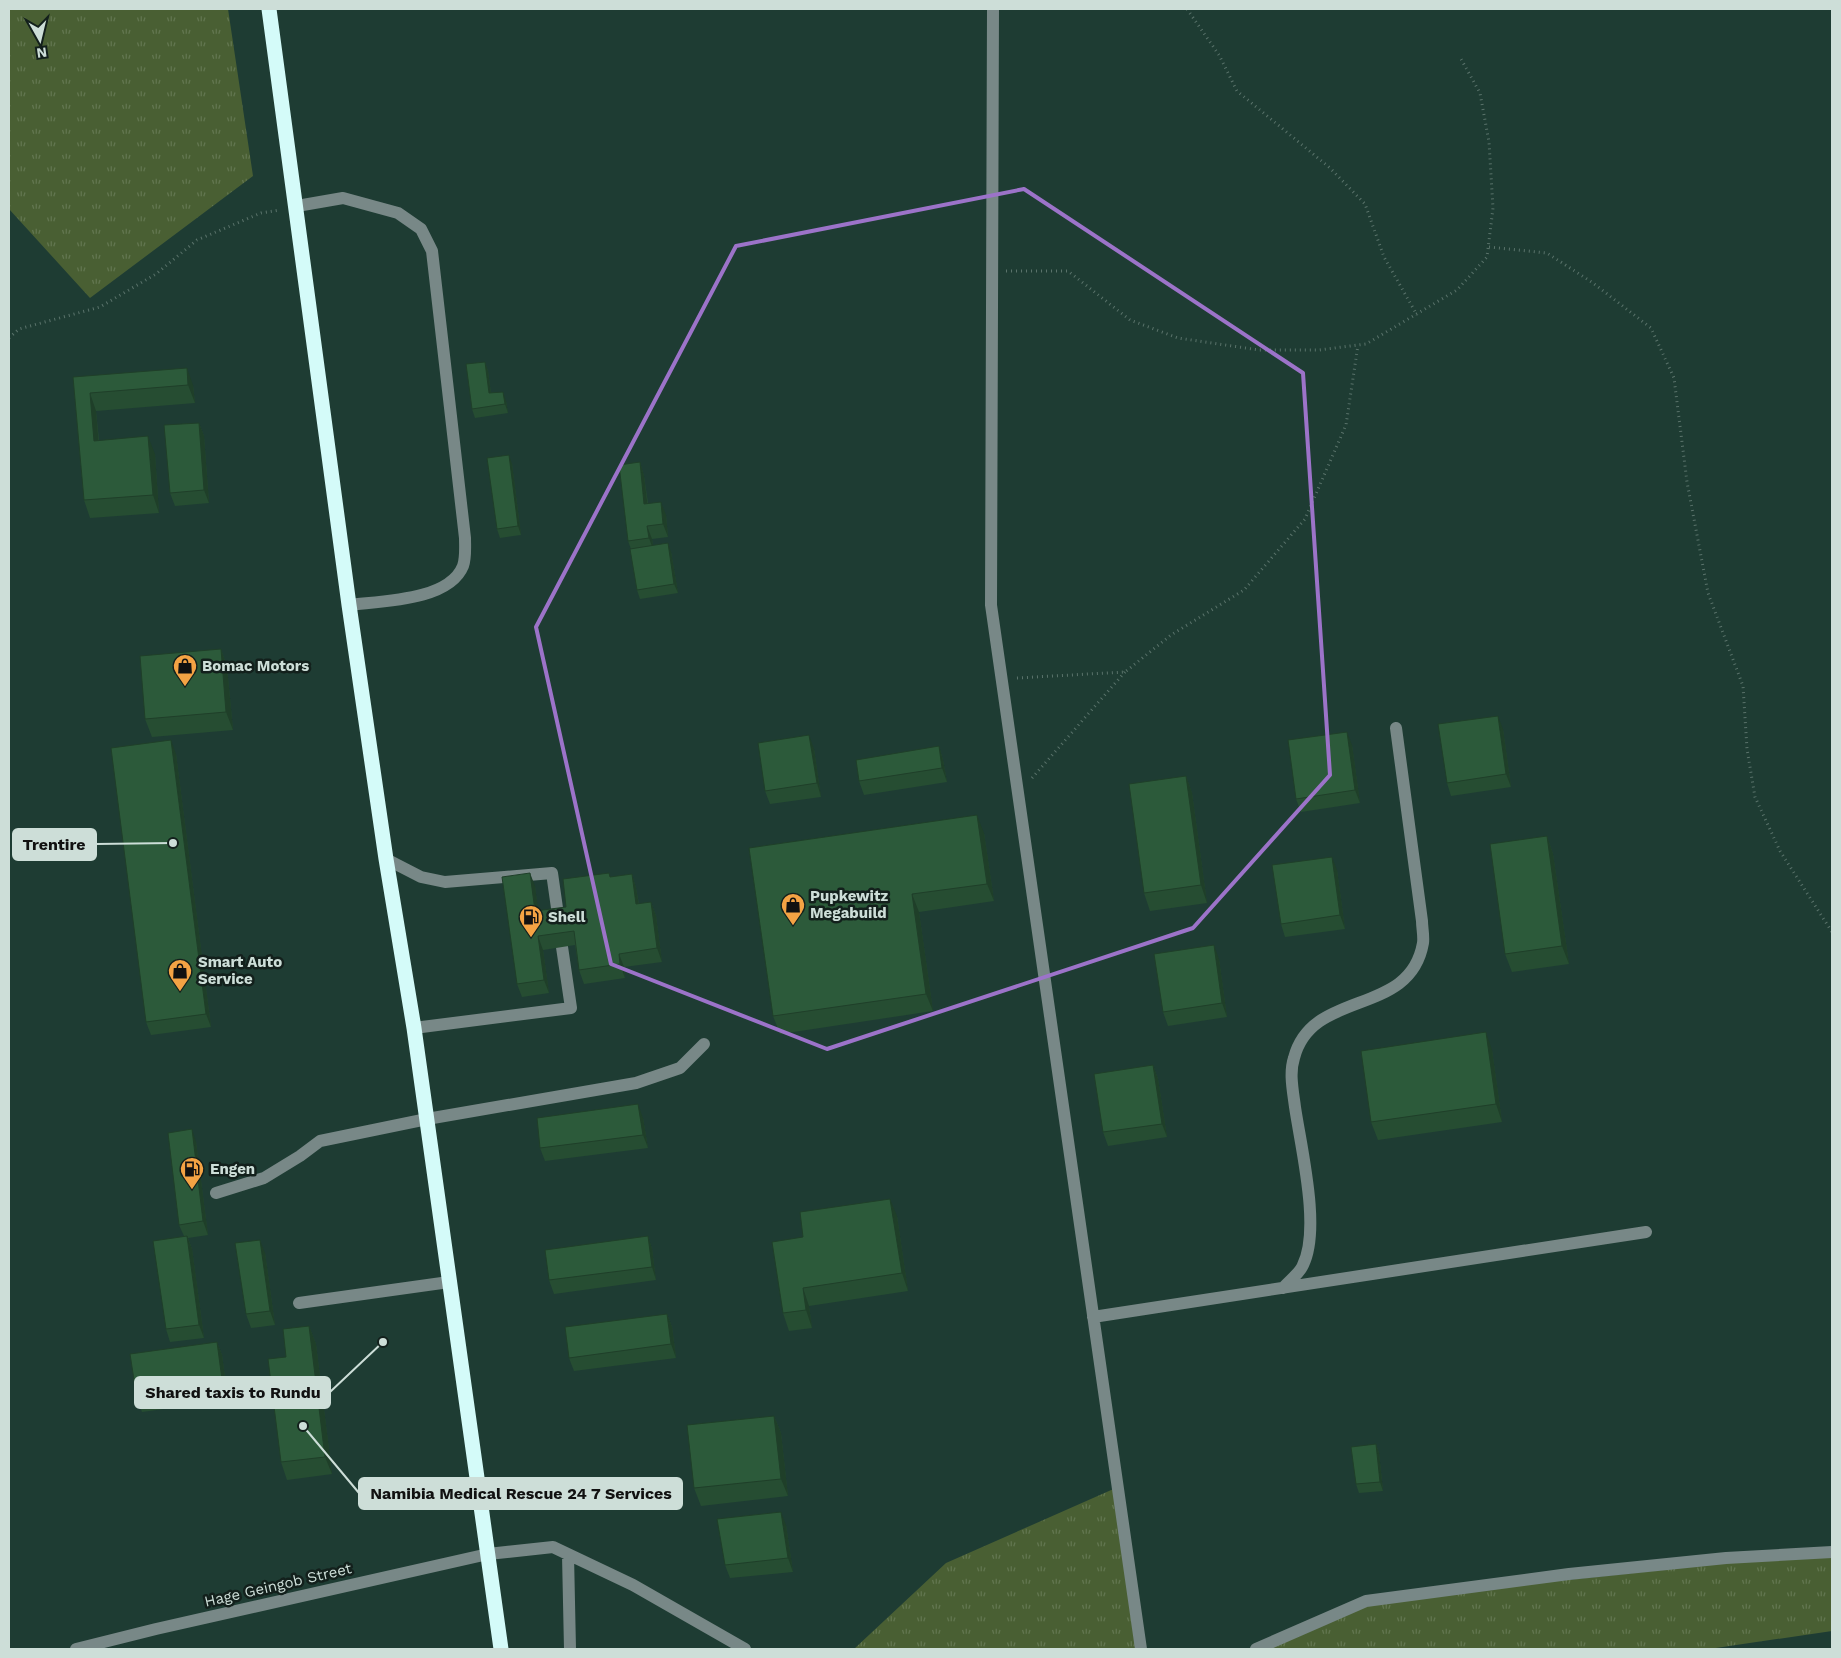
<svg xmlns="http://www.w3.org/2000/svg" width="1841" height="1658" font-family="'Work Sans',sans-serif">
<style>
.grass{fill:url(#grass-tufts)}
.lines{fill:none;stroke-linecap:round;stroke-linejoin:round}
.path{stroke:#5a736b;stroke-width:3;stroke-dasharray:1 4;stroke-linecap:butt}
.minor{stroke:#788887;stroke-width:12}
.highway{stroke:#d4fbf9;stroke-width:15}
.wall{fill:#264d32}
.shaded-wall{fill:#1f3f29}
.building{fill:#2c5a3a;stroke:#1f3f29}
.marked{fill:none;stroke:#9c73c9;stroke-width:4;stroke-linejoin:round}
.labels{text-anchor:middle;stroke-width:5;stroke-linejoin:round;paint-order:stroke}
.poi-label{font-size:15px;font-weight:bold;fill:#cdded8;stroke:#13201c;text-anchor:start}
.street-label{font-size:15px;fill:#cdded8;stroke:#13201c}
.leader{fill:none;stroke:#cdded8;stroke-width:2}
.callout-dot{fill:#cdded8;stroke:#13201c;stroke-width:2}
.callout{fill:#cdded8;stroke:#cdded8;stroke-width:2}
.callout-label{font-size:16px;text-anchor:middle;font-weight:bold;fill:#111}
</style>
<defs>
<pattern id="grass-tufts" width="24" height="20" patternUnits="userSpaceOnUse" patternTransform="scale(1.25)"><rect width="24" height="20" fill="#495f33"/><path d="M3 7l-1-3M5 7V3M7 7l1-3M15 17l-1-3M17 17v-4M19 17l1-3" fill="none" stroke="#627650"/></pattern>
</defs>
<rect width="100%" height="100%" fill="#1e3c33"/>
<!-- grass -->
<path class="grass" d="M9,9H228L253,176L90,298L9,209Z
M1118,1487L1141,1649H854L946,1563Z
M1832,1552V1631L1709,1649H1256L1366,1601Z"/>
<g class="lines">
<!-- path -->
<path class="path" d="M1187,9L1219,55L1237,91L1330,168L1365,204L1384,257L1417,315
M1489,247L1547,253L1593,283L1651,328L1674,378L1687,482L1708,593L1743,686L1747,749L1755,797L1780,851L1832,932
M1006,271H1068L1130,320L1178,338L1259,350H1319L1366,344L1457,290L1487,257L1493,208L1489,142L1480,93L1461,59
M9,338L19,329L100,307L156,274L197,240L261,213L280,210
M1017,678L1125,672L1171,635L1244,590L1305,519L1346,425L1358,345
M1032,778L1125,672"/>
<!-- minor -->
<path class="minor" d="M993,9L991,605L1141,1649
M297,206L343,198L398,213L421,229L432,251L465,538C465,546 466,558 463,566C449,601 381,601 349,605
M386,859L421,877L445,882L552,873L559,922
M414,1028L571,1008L562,947
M216,1193L264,1178L300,1156L320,1141L427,1119L636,1083L680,1068L704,1044
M1283,1288C1289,1281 1300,1273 1303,1265C1321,1229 1301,1148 1295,1107C1293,1091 1289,1073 1294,1058C1312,988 1410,1018 1423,943C1424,936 1422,928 1422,921L1396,728
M299,1303L449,1282
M1093,1317L1646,1232
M568,1555L570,1649
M76,1649L156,1629L488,1554L553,1547L633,1585L745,1649
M1256,1649L1366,1601L1569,1574L1726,1558L1832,1552"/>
<!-- highway -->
<path class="highway" d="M269,9L349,605L386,859L414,1028L501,1649"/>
</g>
<!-- wall -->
<path class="wall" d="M485,362L488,371L491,393L506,401L508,413L475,418L472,409Z
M73,377L193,385L195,403L96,411L99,440L155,454L159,513L90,518L84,500Z
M199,423L204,436L209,503L175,506L170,493Z
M640,462L644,476L648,503L666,515L668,537L652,539L653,545L671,552L678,593L640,599L637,590L631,549L628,541Z
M512,464L521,535L500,538L497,529Z
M221,649L227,667L233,730L152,737L145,719Z
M1503,729L1511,787L1451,796L1447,783Z
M1352,745L1360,803L1301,812L1296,799Z
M939,746L943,760L947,782L864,795L859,781Z
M814,749L821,797L770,804L765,791Z
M176,754L211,1027L151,1035L146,1022Z
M1186,776L1192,793L1207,903L1150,911L1144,893Z
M984,833L994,901L919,912L933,1011L780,1034L773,1016Z
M1547,836L1553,854L1569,964L1512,972L1505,954Z
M1337,870L1345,929L1285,937L1281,924Z
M632,874L636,888L639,904L651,902L656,916L662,962L624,967L625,978L584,984L579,970L575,945L543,950L549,993L522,997L517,984L535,886L538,911L566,907L611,877Z
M1219,959L1227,1017L1168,1026L1163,1012Z
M1492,1050L1502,1122L1378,1140L1371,1122Z
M1153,1065L1158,1079L1167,1137L1108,1146L1103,1132Z
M643,1118L648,1148L545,1161L540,1148Z
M196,1142L208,1235L188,1238L192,1249L204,1338L170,1342L166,1329L184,1236L179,1225Z
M897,1216L908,1291L809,1306L812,1328L789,1331L783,1313L803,1237Z
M648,1236L652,1249L656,1280L554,1294L549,1280Z
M265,1253L275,1325L251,1328L246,1314Z
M667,1314L672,1327L676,1358L574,1371L569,1358Z
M309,1326L316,1344L332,1474L287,1480L281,1462L286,1357Z
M217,1342L222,1355L228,1400L142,1412L137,1399Z
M774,1416L781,1433L788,1496L701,1506L694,1488Z
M1376,1444L1379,1453L1383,1491L1359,1493L1356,1484Z
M786,1525L793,1572L730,1578L725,1565Z"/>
<!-- shaded-wall -->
<path class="shaded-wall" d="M485,362L488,371L492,402L489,393Z
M187,368L193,385L195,403L188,385Z
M503,392L506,401L508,413L505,404Z
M90,393L96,411L100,459L94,441Z
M199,423L204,436L209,503L204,490Z
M148,436L155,454L159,513L153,495Z
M509,455L512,464L521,535L518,526Z
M640,462L644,476L649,517L644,504Z
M661,502L666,515L668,537L663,524Z
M647,526L652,539L654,552L649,538Z
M668,543L671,552L678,593L674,584Z
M221,649L227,667L233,730L226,712Z
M1498,716L1503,729L1511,787L1506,774Z
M1347,732L1352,745L1360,803L1355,790Z
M809,735L814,749L821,797L817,783Z
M171,740L176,754L211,1027L206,1014Z
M939,746L943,760L947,782L942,768Z
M1186,776L1192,793L1207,903L1201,885Z
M977,815L984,833L994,901L987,884Z
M1547,836L1553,854L1569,964L1562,946Z
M1332,857L1337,870L1345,929L1340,915Z
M530,873L535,886L540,924L535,911Z
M632,874L636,888L641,918L636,904Z
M912,894L919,912L933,1011L926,994Z
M651,902L656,916L662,962L657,948Z
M538,936L543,950L549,993L544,980Z
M1214,945L1219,959L1227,1017L1222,1003Z
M619,954L624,967L625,978L620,964Z
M1486,1032L1492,1050L1502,1122L1496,1104Z
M1153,1065L1158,1079L1167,1137L1162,1124Z
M638,1104L643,1118L648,1148L643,1135Z
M192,1129L196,1142L208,1235L203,1221Z
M890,1199L897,1216L908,1291L902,1273Z
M187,1236L192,1249L204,1338L199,1325Z
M648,1236L652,1249L656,1280L652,1267Z
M260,1240L265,1253L275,1325L270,1311Z
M803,1288L809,1306L812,1328L806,1310Z
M667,1314L672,1327L676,1358L671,1344Z
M309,1326L316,1344L332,1474L325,1457Z
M217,1342L222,1355L228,1400L223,1387Z
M774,1416L781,1433L788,1496L781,1479Z
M1376,1444L1379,1453L1383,1491L1380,1482Z
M781,1512L786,1525L793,1572L788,1558Z"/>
<!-- building -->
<path class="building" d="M485,362L489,393L503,392L505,404L472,409L466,364Z
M187,368L188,385L90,393L94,441L148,436L153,495L84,500L73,377Z
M199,423L204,490L170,493L164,425Z
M509,455L518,526L497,529L487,458Z
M640,462L644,504L661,502L663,524L647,526L649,538L628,541L619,465Z
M668,543L674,584L637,590L630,549Z
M221,649L226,712L145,719L140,656Z
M1498,716L1506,774L1447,783L1438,724Z
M1347,732L1355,790L1296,799L1288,740Z
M809,735L817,783L765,791L758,743Z
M171,740L206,1014L146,1022L111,748Z
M939,746L942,768L859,781L856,760Z
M1186,776L1201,885L1144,893L1129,784Z
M977,815L987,884L912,894L926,994L773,1016L749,848Z
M1547,836L1562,946L1505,954L1490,844Z
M1332,857L1340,915L1281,924L1272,865Z
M530,873L535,911L566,907L563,879L609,873L610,877L632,874L636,904L651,902L657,948L619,954L620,964L579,970L574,931L538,936L544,980L517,984L502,877Z
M1214,945L1222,1003L1163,1012L1154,954Z
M1486,1032L1496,1104L1371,1122L1361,1051Z
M1153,1065L1162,1124L1103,1132L1094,1074Z
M638,1104L643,1135L540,1148L537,1118Z
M192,1129L203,1221L179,1225L168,1133Z
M890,1199L902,1273L803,1288L806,1310L783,1313L772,1242L803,1237L800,1212Z
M187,1236L199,1325L166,1329L153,1241Z
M648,1236L652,1267L549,1280L545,1250Z
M260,1240L270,1311L246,1314L235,1243Z
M667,1314L671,1344L569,1358L565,1327Z
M309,1326L325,1457L281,1462L268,1359L286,1357L283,1329Z
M217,1342L223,1387L137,1399L130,1354Z
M774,1416L781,1479L694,1488L687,1425Z
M1376,1444L1380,1482L1356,1484L1351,1447Z
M781,1512L788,1558L725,1565L717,1519Z"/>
<!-- marked area -->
<path class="marked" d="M1024,189L1303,373L1330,775L1193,928L827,1049L611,964L536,627L736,246Z"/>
<!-- icons -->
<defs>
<g id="shop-pin" transform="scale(1.25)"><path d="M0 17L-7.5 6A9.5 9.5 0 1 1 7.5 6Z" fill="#f4a344" stroke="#13201c"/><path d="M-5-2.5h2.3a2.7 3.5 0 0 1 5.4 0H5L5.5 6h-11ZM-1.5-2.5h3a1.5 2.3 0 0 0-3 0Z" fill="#111"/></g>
<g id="fuel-pin" transform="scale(1.25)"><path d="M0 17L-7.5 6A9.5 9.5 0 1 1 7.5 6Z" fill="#f4a344" stroke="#13201c"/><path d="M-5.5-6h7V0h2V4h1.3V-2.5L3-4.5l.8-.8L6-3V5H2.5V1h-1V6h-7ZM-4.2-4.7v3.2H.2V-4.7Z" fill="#111"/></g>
</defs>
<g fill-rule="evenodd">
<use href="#shop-pin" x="185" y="666"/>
<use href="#shop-pin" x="793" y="905"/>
<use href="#fuel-pin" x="531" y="917"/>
<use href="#shop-pin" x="180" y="971"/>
<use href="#fuel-pin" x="192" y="1169"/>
</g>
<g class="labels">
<!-- poi labels -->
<g class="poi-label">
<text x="202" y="671">Bomac Motors</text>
<text x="810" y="901">Pupkewitz<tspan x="810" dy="17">Megabuild</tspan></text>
<text x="548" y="922">Shell</text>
<text x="198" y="967">Smart Auto<tspan x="198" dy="17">Service</tspan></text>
<text x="210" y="1174">Engen</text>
</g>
<!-- street labels -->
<g class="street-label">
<text transform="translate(278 1585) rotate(-13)" y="5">Hage Geingob Street</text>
</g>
</g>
<!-- callouts -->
<path class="leader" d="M173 843L96 844M383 1342L330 1392M303 1426L359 1493"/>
<g class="callout-dot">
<circle cx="173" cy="843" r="5"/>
<circle cx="383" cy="1342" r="5"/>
<circle cx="303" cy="1426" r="5"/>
</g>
<g class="callout">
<rect x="13" y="829" width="83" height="31" rx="5"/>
<rect x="135" y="1377" width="195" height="31" rx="5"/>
<rect x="359" y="1478" width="323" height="31" rx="5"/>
</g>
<g class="callout-label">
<text x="54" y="850">Trentire</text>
<text x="233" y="1398">Shared taxis to Rundu</text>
<text x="521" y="1499">Namibia Medical Rescue 24 7 Services</text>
</g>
<!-- border -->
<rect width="1841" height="1658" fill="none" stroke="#cdded8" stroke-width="20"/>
<!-- north arrow -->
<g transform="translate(40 40) rotate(172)" stroke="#13201c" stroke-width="4" paint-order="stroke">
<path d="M0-4L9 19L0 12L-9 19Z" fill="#cdded8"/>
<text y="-8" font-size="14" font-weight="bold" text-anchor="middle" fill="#cdded8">N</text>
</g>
</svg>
